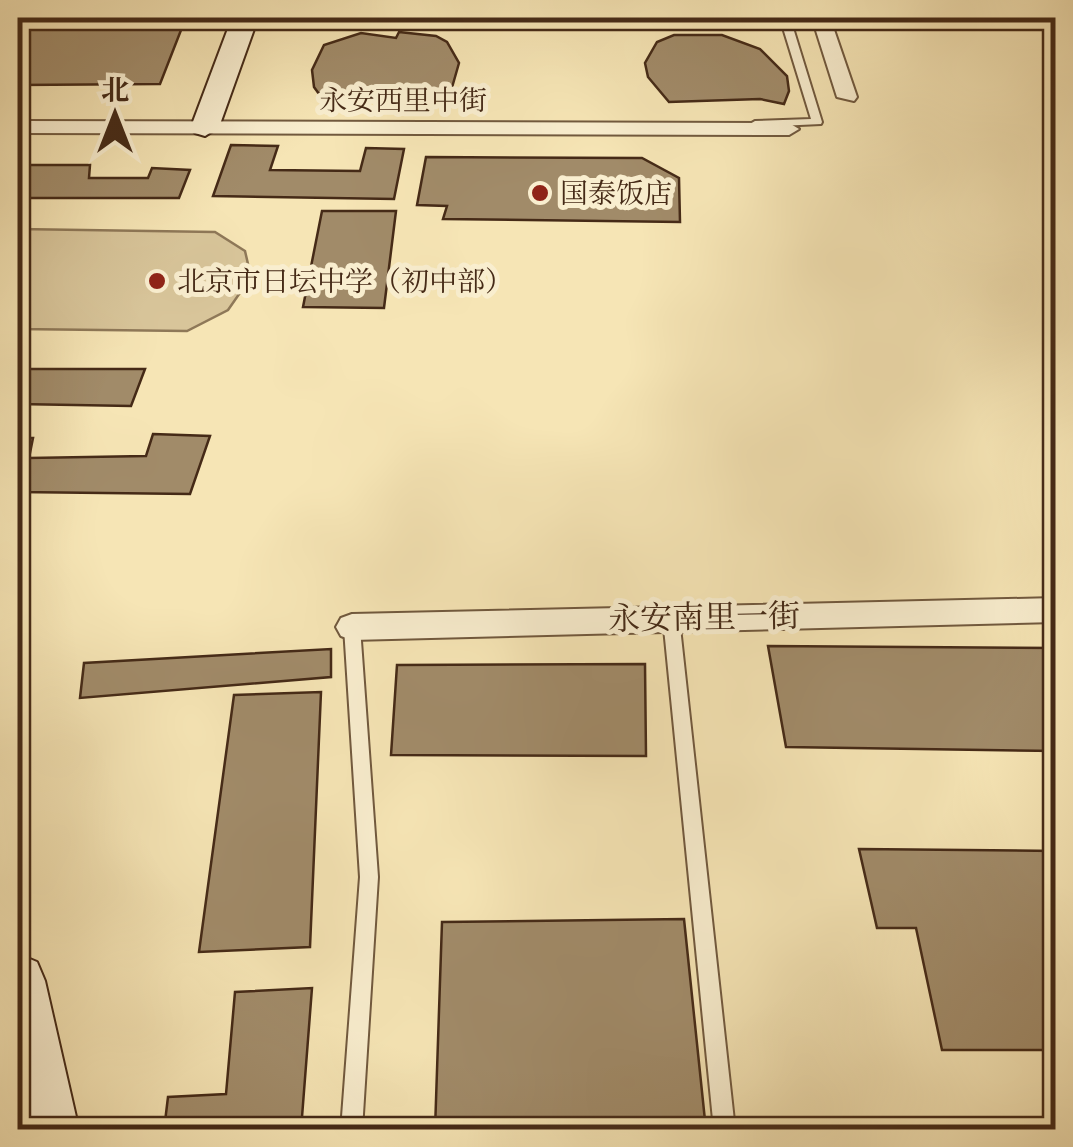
<svg xmlns="http://www.w3.org/2000/svg" width="1073" height="1147" font-family="'IM FELL French Canon','Noto Serif SC',serif">
<style>
.green{fill:#d8c59a;stroke:#8e7858;stroke-width:2.5}
.building{fill:#a18b69;stroke:#452a17;stroke-width:2.5}
.lines{fill:none;stroke-linecap:round;stroke-linejoin:round}
.lane-casing{stroke:#71593e;stroke-width:4}
.street-casing{stroke:#71593e;stroke-width:4}
.secondary-casing{stroke:#452a17;stroke-width:4}
.lane{fill:#f9eecf;fill-rule:evenodd}
.street{fill:#f9eecf;fill-rule:evenodd}
.secondary{fill:#f9eecf;fill-rule:evenodd}
.poi-dot{fill:#8f2418;stroke:#f9eecf;stroke-width:4}
.labels{text-anchor:middle;stroke-width:10;stroke-linejoin:round;paint-order:stroke}
.far-street-label{font-size:28px;fill:#452a17;stroke:#f9eecf}
.far-poi-label{font-size:28px;fill:#452a17;stroke:#f9eecf;text-anchor:start}
.street-label{font-size:32px;fill:#452a17;stroke:#f9eecf}
</style>
<rect width="100%" height="100%" fill="#f6e5b5"/>
<filter id="stains"><feTurbulence type="fractalNoise" baseFrequency=".002" numOctaves="4"/><feColorMatrix values="0 0 0 0 .2 0 0 0 0 .09 0 0 0 0 .02 0 0 0 .5 -.17"/></filter>
<radialGradient id="worn" r=".72"><stop offset=".6" stop-color="#630" stop-opacity="0"/><stop offset="1" stop-color="#630" stop-opacity=".3"/></radialGradient>
<!-- green -->
<path class="green" d="M18,229L215,232L245,251L251,277L228,310L187,331L18,329Z"/>
<!-- building -->
<path class="building" d="M18,25H183L160,84L18,85Z
M399,32L436,36L447,42L459,63L449,98L439,104L353,97L324,101L314,87L312,70L324,45L361,33L396,38Z
M674,35H722L760,49L787,76L789,91L784,104L760,99L669,102L648,77L645,63L657,42Z
M231,145L278,146L270,170L360,171L366,148L404,149L394,199L213,196Z
M426,157L642,158L679,178L680,222L443,219L447,206L417,205Z
M18,165H90L89,178H148L152,168L190,170L179,198H18Z
M322,211H396L384,308L303,307Z
M18,369H145L131,406L18,404Z
M153,434L210,436L190,494L18,492V438H33L29,458L146,456Z
M768,646L1056,648V751L786,747Z
M331,649V677L80,698L84,663Z
M645,664L646,756L391,755L397,665Z
M321,692L310,947L199,952L234,695Z
M859,849L1056,851V1050H942L916,928H877Z
M684,919L706,1130H435L442,922Z
M312,988L301,1130H164L168,1097L226,1094L235,992Z"/>
<g class="lines">
<!-- lane casing -->
<g class="lane-casing">
<path id="lane" d="M780,18H790L822,122L821,124L755,127L750,124L755,121L811,119Z
M671,612L676,614L679,618L735,1130H714L663,618L666,614Z
M352,621L358,622L360,627L378,877L362,1130H341L360,877L344,627L346,622Z"/>
</g>
<!-- street casing -->
<g class="street-casing">
<path id="street" d="M812,18H830L857,97L854,101L837,97Z
M18,121L789,123L799,129L789,135L18,133Z
M1056,598V622L352,640L341,636L336,627L341,618L352,614Z"/>
</g>
<!-- secondary casing -->
<g class="secondary-casing">
<path id="secondary" d="M232,18H258L219,127L205,136L195,133L191,127Z
M18,954L37,962L45,981L79,1130H19Z"/>
</g>
<!-- lane -->
<use href="#lane" class="lane"/>
<!-- street -->
<use href="#street" class="street"/>
<!-- secondary -->
<use href="#secondary" class="secondary"/>
</g>
<!-- markers -->
<g class="poi-dot">
<circle cx="540" cy="193" r="10"/>
<circle cx="157" cy="281" r="10"/>
</g>
<g class="labels">
<!-- far-street labels -->
<g class="far-street-label">
<text x="403" y="110">永安西里中街</text>
</g>
<!-- far-poi labels -->
<g class="far-poi-label">
<text x="560" y="203">国泰饭店</text>
<text x="177" y="291">北京市日坛中学（初中部）</text>
</g>
<!-- street labels -->
<g class="street-label">
<text transform="translate(704 617) rotate(-1)" y="11">永安南里一街</text>
</g>
</g>
<!-- margin -->
<rect width="1073" height="1147" fill="none" stroke="#f6e5b5" stroke-width="60"/>
<rect x="20" y="20" width="1033" height="1107" fill="none" stroke="#452a17" stroke-width="5"/>
<rect x="30" y="30" width="1013" height="1087" fill="none" stroke="#452a17" stroke-width="2.5"/>
<!-- north arrow -->
<g transform="translate(115 115)" stroke="#f9eecf" stroke-width="8" paint-order="stroke">
<path d="M0-8L18 38L0 25L-18 38Z" fill="#452a17"/>
<text y="-15" font-size="28" font-weight="bold" text-anchor="middle" fill="#452a17">北</text>
</g>
<rect width="100%" height="100%" filter="url(#stains)"/>
<rect width="100%" height="100%" fill="url(#worn)"/>
</svg>
